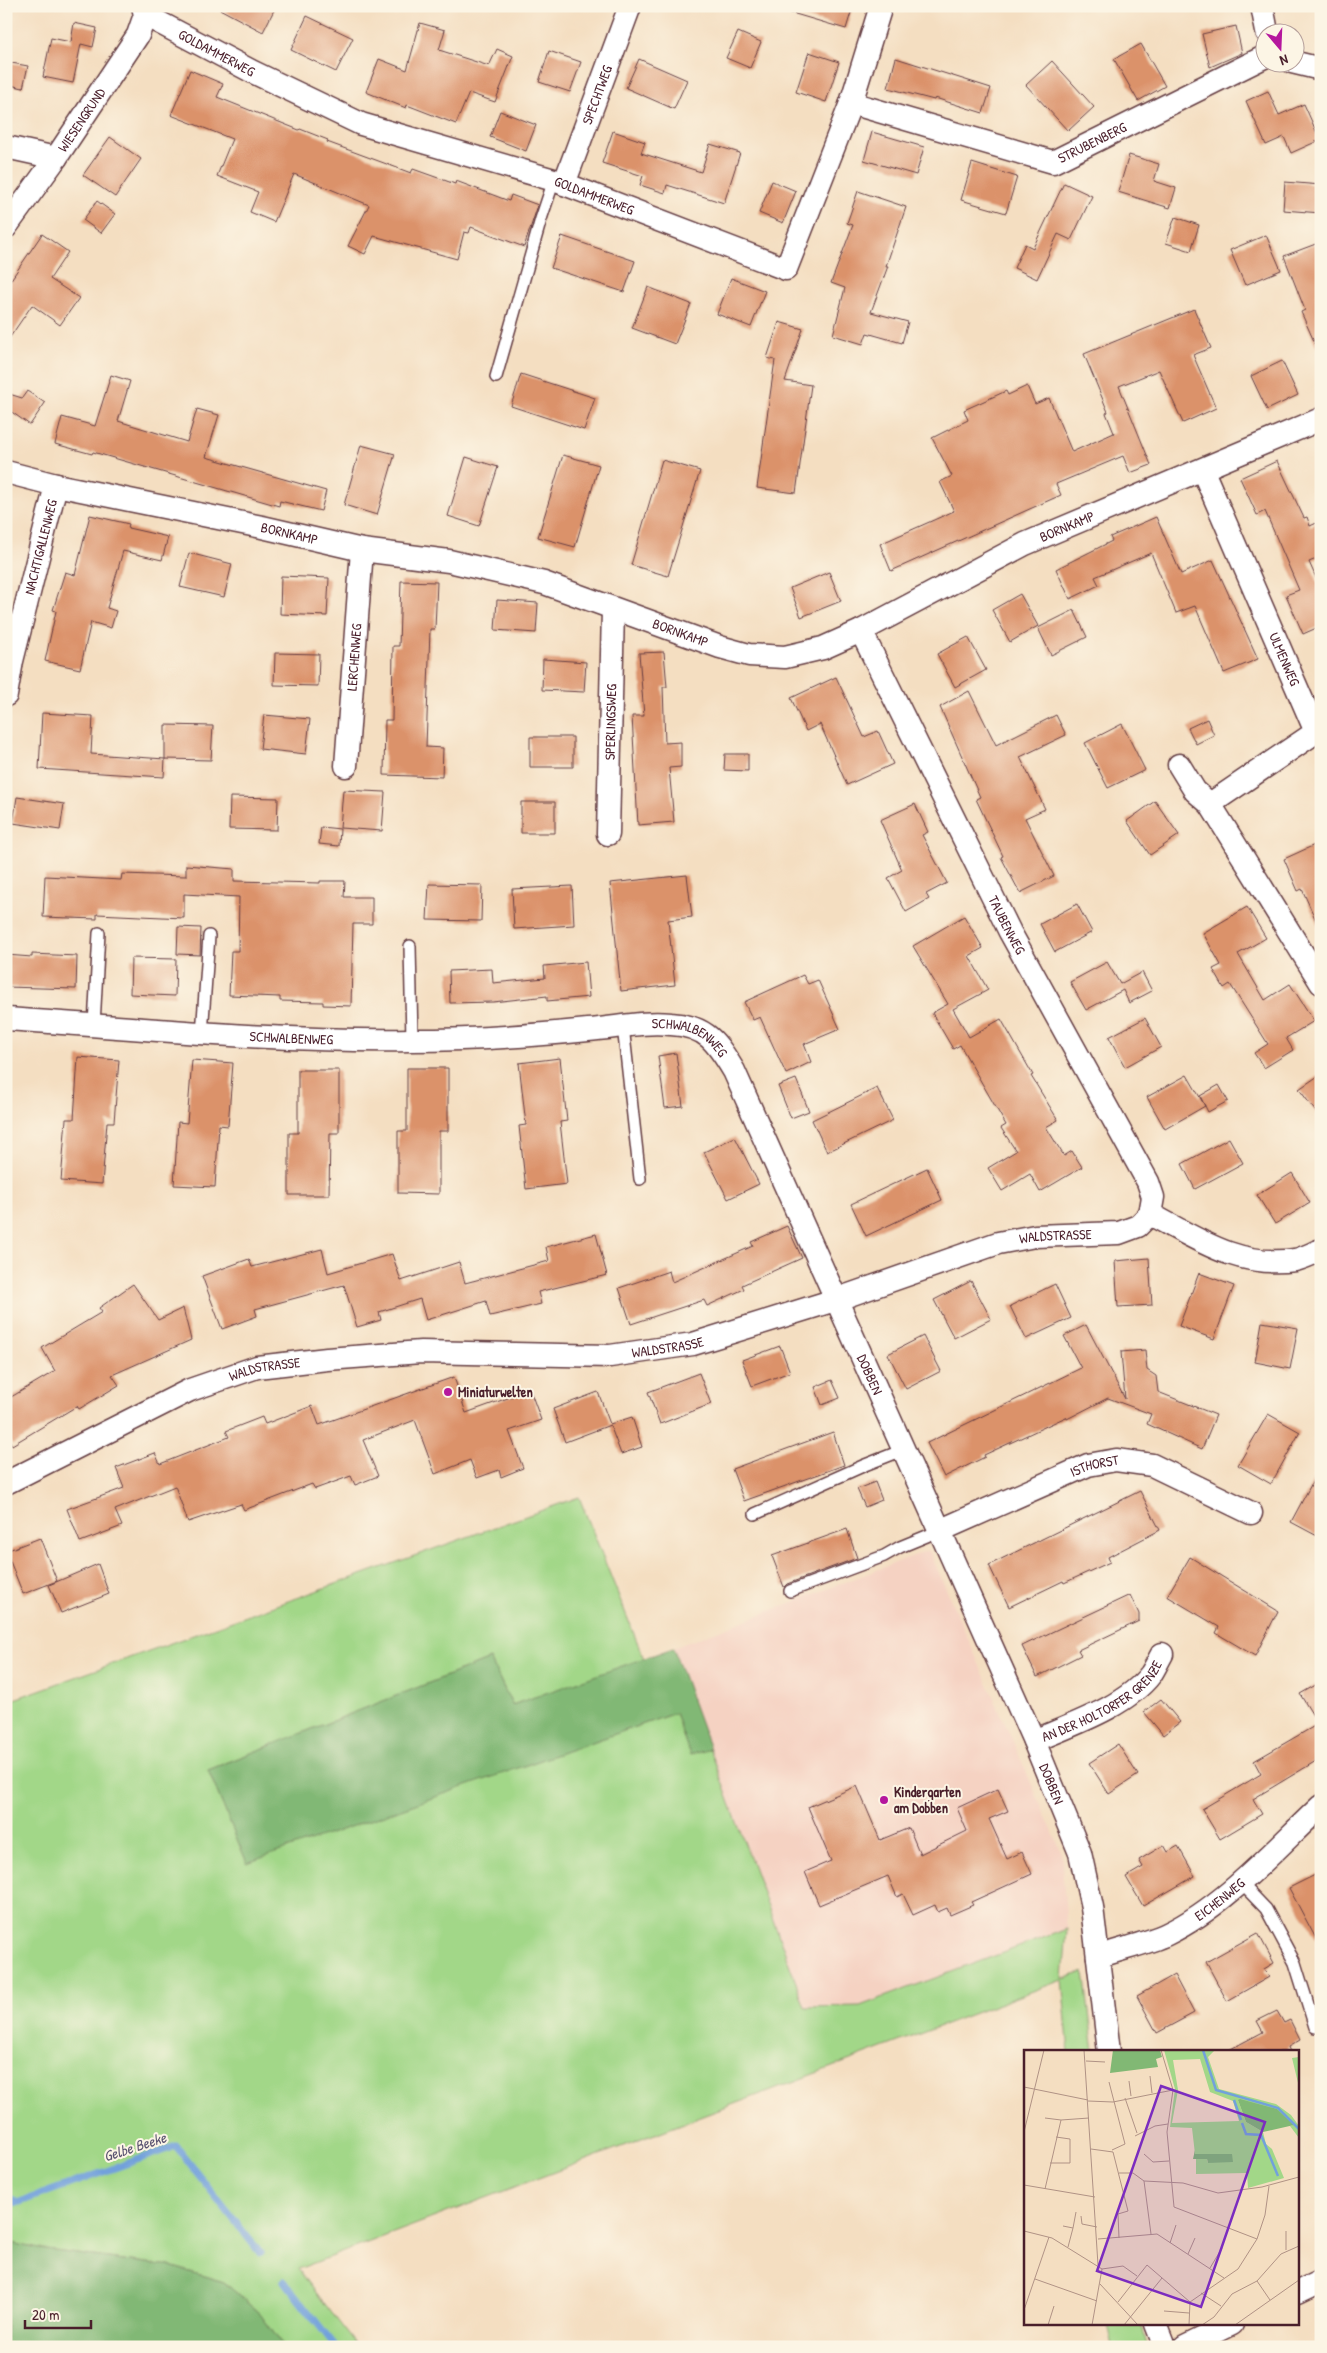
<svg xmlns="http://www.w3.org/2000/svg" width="1327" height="2353" font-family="'Patrick Hand',sans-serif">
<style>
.built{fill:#f5d2c2}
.green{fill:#a2d788;stroke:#767b5a}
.forest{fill:#81b874;stroke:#666c50}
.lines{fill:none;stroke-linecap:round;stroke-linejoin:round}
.stream{stroke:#72a1db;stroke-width:7}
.building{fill:#db926a}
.service-casing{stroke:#643c42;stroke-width:14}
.minor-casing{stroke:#643c42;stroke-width:25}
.service{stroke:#fff;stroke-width:11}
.minor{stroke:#fff;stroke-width:22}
.poi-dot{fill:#b5179e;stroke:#fcf5e5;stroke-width:2}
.labels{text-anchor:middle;stroke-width:4;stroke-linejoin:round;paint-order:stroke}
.street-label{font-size:14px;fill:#4a1f2b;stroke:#fcf5e5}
.poi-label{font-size:14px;font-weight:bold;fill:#4a1f2b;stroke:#fcf5e5;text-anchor:start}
.water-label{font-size:15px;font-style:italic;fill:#5a5371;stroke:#fcf5e5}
.inset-river{fill:none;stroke:#72a1db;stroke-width:2.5}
.inset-road{fill:none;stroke:#b09285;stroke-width:1}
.view{fill:#7b2cbf;fill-opacity:0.15;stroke:#7b2cbf;stroke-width:2.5}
.inset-edge{fill:none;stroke:#4a1f2b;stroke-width:2.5}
</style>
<rect width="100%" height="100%" fill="#fcf5e5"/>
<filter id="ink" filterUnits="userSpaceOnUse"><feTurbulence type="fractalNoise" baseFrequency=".02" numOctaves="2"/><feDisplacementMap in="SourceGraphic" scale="10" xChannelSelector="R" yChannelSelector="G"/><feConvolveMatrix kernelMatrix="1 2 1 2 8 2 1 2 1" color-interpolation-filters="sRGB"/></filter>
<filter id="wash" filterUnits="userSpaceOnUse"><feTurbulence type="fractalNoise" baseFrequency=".0096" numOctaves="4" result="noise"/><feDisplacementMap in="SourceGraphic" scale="20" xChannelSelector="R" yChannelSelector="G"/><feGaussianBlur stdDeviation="1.12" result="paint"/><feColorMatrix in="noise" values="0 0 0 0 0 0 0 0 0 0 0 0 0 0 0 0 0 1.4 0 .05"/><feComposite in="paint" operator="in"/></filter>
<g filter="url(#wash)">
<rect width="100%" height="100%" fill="#f4dec1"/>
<!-- built -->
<path class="built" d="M929,1550L1061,1851L1067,1929L860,2006L805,2007L673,1648Z"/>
<!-- green -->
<path class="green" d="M579,1497L644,1659L512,1705L490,1659L208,1770L247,1862L675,1713L690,1755L710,1749L805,2007L860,2006L1067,1929L1063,1979L1084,1972L1094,2052H1069L1062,1980L298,2269L358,2347H284L260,2314L224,2282L170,2266L39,2249L6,2242V1702Z
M1108,2324H1141L1148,2347H1113Z"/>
<!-- forest -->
<path class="forest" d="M673,1648L710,1749L690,1755L675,1713L247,1863L208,1770L490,1659L512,1705Z
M6,2242L39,2249L170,2266L224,2282L260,2314L284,2347H6Z"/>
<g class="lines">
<!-- stream -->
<path class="stream" d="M6,2195L17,2203L176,2146L260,2253
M284,2281L336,2347"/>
</g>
<g id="blocks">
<!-- building -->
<path class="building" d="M214,6H276L263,32Z
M786,6H853L846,29L785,11Z
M307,16L353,38L336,72L291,50Z
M74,23L97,28L93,47L81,44L73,83L43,77L51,38L71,42Z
M420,23L445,30L439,50L489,66L497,49L513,56L495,102L469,93L456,124L407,105L406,108L366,92L379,59L407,70Z
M1236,26L1242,53L1210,67L1202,34Z
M738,32L761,42L750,68L726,58Z
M1141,44L1165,86L1138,101L1114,59Z
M549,51L581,62L570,92L539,82Z
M809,52L839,62L826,102L796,92Z
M896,58L991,88L983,113L935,98L934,100L888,88Z
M639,59L687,80L674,109L626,88Z
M1052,61L1094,107L1068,131L1026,85Z
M6,62L28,66L23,88L6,84Z
M190,70L223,84L217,97L299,130L300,129L328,140L327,142L411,173L413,169L455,184L456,181L509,201L511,195L538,205L524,247L471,227L469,233L464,232L457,259L374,236L365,254L348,246L369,205L294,174L274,222L250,212L258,192L217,176L232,139L171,115Z
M1268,91L1279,115L1304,104L1320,140L1291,153L1284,137L1266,145L1246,101Z
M500,111L536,125L526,151L490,137Z
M613,131L645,142L641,153L701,172L710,144L740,153L724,203L667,185L665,193L640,185L643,176L602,163Z
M872,132L924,147L916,175L864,160Z
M110,137L141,159L115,197L83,175Z
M1129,155L1159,164L1154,181L1176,188L1170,208L1118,192Z
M972,163L1017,177L1006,213L961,200Z
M772,181L796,191L783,223L759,213Z
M1285,182L1321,185V213L1283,210Z
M1064,183L1092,196L1071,240L1058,234L1037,279L1014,268L1025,244L1033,248Z
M858,191L906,207L886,266H888L871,312L908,322L902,343L867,333L863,344L833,335L845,288L831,283L853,225L847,223Z
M97,201L115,214L101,233L83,220Z
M1175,217L1199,225L1191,251L1166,243Z
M42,234L68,252L50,279L79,298L60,325L32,305L6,343V287Z
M1266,235L1281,270L1245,285L1230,250Z
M562,236L635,261L624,292L551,268Z
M1321,242V357L1301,312L1305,310L1284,256Z
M731,278L765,291L751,327L717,314Z
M648,287L691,304L675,344L632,328Z
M1194,309L1211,348L1193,355L1216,408L1183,423L1159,370L1119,386L1151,465L1130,473L1123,456L1056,484L1061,495L891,571L880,544L954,511L940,482L952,476L932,438L968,420L964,410L1006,391L1008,395L1027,386L1035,404L1049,398L1072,452L1114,433L1106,413L1108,412L1084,354Z
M779,322L803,329L785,381L811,385L796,493L757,488L775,360L767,358Z
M1282,361L1298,395L1267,410L1251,376Z
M521,374L595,398L584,430L511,406Z
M111,375L130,381L118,421L187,442L197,409L219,415L206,457L326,491L321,511L280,501L279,506L93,452L92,454L55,444L62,417L95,426Z
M27,391L45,403L30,425L6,408V393L22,398Z
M361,445L395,454L377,515L344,505Z
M563,455L599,465L575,547L538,537Z
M466,457L498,467L479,526L448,516Z
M662,460L700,471L668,576L631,565Z
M1277,461L1304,518L1307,517L1310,526L1321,521V557L1309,562L1321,589V626L1303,634L1286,595L1299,590L1265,511L1257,515L1240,478Z
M90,515L129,524L128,528L168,537L162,560L123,551L107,608L116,611L111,628L91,622L80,669L45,661L56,611L53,610L65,572L75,575Z
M1156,517L1181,574L1213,560L1258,659L1224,673L1195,606L1176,613L1151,553L1095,577L1099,585L1070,599L1056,569L1112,541L1110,537Z
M189,553L232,564L224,597L180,587Z
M829,572L841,601L801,617L790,588Z
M281,576L329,578L327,616L280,614Z
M401,581L437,582L435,629H430L426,747L443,748L442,777L384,775L385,720H392L393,646H399Z
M1020,594L1038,626L1010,642L992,610Z
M497,600L538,603L536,633L495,630Z
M1074,610L1087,637L1051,655L1038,628Z
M968,637L986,670L955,687L937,654Z
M664,652L667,687H663L665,743L681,742V767L669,768L674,822L638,825L632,716H644L639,653Z
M275,653L319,654L318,686L274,685Z
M543,659L586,662L584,692L542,690Z
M836,677L864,737L878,731L893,764L847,785L820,724L806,731L791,698Z
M969,691L996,745L1056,715L1066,735L1020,757L1045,809L1025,818L1054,876L1020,893L1001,857L1003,856L976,799L980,797L940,707Z
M42,713L93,716L91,754L165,759L164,777L39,769Z
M264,715L310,719L306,754L260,749Z
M1207,719L1214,735L1196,744L1188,728Z
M1122,724L1145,770L1108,788L1085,743Z
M165,725L213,726L211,760L165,759Z
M530,737H573V767H530Z
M725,754H748V771L724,770Z
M343,790L385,792L382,831L340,828Z
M17,797L64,804L60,830L13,823Z
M230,797L278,798L277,830L229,829Z
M1155,801L1179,835L1150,855L1127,821Z
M521,802H555V833H521Z
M915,804L928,832L922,835L947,883L926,894L929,899L906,912L888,878L902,870L880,820Z
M321,827L340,829L339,846L319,844Z
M1321,842V932L1302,889L1298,891L1284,859Z
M186,865L234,869V881L320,883V881H345L344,897H372V924H353L351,1006L323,1005V1002L280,1001V997L229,995L231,951H238L239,897L184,894V918L97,914V919L43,917L45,876L121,880L122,874L186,876Z
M687,875L692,917L668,920L675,985L621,991L610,883Z
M429,884L482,885L481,921L427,920Z
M572,886L574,925L514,929L512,889Z
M1077,904L1092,932L1055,952L1040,924Z
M1247,907L1266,938L1238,954L1265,1000L1290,984L1314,1021L1286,1038L1293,1050L1264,1068L1254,1053L1268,1044L1230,984L1224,988L1213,969L1221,965L1203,933Z
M964,916L983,948L969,956L988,990L953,1009L969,1037L1001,1019L1033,1075L1031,1076L1058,1120L1046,1127L1064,1156L1072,1151L1082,1167L1040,1192L1030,1174L1002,1191L988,1168L1016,1151L1001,1128L1006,1125L960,1045L953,1049L932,1013L948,1004L913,946Z
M178,927L201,928L200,955L177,954Z
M32,954L77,956L76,989L6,987V955L32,957Z
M131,958L176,959L175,996L130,994Z
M586,962L589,997L547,1001V996L493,1002L450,1003L449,971L492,969L493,983L545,978L544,966Z
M1107,962L1120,984L1142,972L1152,991L1129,1003L1123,990L1086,1010L1070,982Z
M803,975L808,984L818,980L840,1029L804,1044L811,1062L786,1074L760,1017L753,1020L744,1002Z
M1145,1018L1161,1047L1125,1067L1109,1037Z
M676,1053L683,1106L665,1108L658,1056Z
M78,1057L119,1060L114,1122H107L102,1184L61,1181L66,1119H74Z
M560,1058L567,1121L560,1122L567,1184L526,1189L519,1126L526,1125L519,1063Z
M192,1060L233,1063L228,1126L219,1125L215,1187L174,1185L178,1122L187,1123Z
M407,1068H448V1131H439V1194L398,1193V1131H407Z
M298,1070H339V1133H330L329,1195H289V1133H298Z
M1321,1074V1119L1299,1089Z
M1187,1075L1205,1106L1165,1129L1147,1097Z
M796,1079L809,1111L791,1118L778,1086Z
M1219,1085L1228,1101L1208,1112L1200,1096Z
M877,1088L893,1120L827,1152L812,1120Z
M735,1137L759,1184L728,1199L704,1152Z
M1229,1138L1243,1163L1195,1189L1182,1164Z
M927,1168L942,1200L866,1236L851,1204Z
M1292,1173L1310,1203L1275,1224L1257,1195Z
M787,1226L802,1258L742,1285L744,1289L707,1306L704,1300L631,1324L619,1288L669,1271L672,1282L753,1246L751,1242Z
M596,1234L607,1275L538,1292L541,1304L490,1316L486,1301L426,1320L420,1299L379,1312L381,1320L357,1327L344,1285L255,1309L257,1316L222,1329L202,1276L249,1259L252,1267L322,1249L328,1273L392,1254L401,1281L459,1262L465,1283L549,1261L546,1247Z
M1149,1258L1152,1305L1118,1307L1115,1261Z
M1199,1273L1234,1286L1214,1339L1179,1326Z
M971,1281L991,1319L954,1338L934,1300Z
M133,1284L158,1320L183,1308L191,1340L112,1375L119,1385L79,1409L77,1406L12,1445L6,1435V1400L55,1371L42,1348L102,1312L99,1308Z
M1055,1284L1071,1318L1026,1339L1010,1306Z
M1262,1322L1298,1328L1290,1369L1255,1362Z
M1086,1325L1125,1399L1121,1352L1145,1350L1147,1370L1156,1376L1158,1392L1216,1415L1202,1449L1147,1424L1151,1414L1108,1398L1067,1419L1066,1417L984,1455L985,1457L944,1477L927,1443L1081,1368L1064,1336Z
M923,1336L941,1371L906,1389L888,1354Z
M780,1346L790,1372L752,1386L742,1360Z
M699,1373L711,1404L660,1424L648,1392Z
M454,1377L466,1413L530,1390L541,1420L509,1431L523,1468L501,1477L499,1470L477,1478L470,1460L435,1474L415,1420L363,1440L378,1476L355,1485L351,1476L315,1489L312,1484L244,1510L241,1504L188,1522L175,1486L115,1510L122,1526L80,1542L67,1509L124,1488L116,1468L155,1453L160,1464L229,1437L226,1431L262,1417L265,1424L312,1406L319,1425Z
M832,1380L840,1398L822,1405L815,1387Z
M598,1392L610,1424L632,1417L642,1447L621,1454L610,1425L565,1442L553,1409Z
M1268,1414L1300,1432L1271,1484L1238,1465Z
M833,1432L844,1465L744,1501L732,1469Z
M1321,1466V1538L1291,1522Z
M875,1482L882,1500L865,1507L857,1489Z
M1140,1491L1160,1530L1108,1557L1110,1562L1064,1583L1063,1581L1009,1607L989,1565Z
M847,1529L857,1558L787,1584L784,1587L772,1556Z
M40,1538L57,1581L23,1594L6,1551Z
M1190,1557L1278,1611L1255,1656L1216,1633L1219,1627L1167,1596Z
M98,1564L109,1594L61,1613L49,1585Z
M1130,1595L1139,1614V1621L1078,1650L1081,1655L1037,1677L1022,1646Z
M1321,1682V1758L1253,1799L1262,1814L1220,1839L1202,1809L1261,1774L1254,1761L1318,1724L1300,1694Z
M1161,1699L1180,1722L1163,1735L1144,1712Z
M1118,1744L1138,1775L1109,1794L1089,1763Z
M857,1786L880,1840L909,1828L920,1854L967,1831L957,1808L998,1789L1008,1811L989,1819L1007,1859L1022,1852L1032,1874L971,1902L973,1905L950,1915L947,1908L938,1912L935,1905L913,1915L903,1894L897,1897L888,1876L819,1905L805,1872L831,1861L808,1807Z
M1164,1845L1168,1852L1178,1846L1195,1876L1143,1906L1126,1877L1143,1867L1139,1860Z
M1321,1872V1948L1289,1888Z
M1258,1933L1274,1963L1264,1969L1269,1977L1227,2001L1206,1962Z
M1174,1975L1194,2013L1157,2033L1137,1996Z
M1277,2011L1284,2023L1290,2020L1300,2040L1288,2047L1290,2052H1225L1263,2032L1257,2021Z"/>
</g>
</g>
<g filter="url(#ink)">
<use href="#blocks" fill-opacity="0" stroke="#643c42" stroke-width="1"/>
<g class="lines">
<!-- service casing -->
<g class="service-casing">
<path id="service" d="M496,377L541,219L554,180
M410,946L412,1040
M94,1025L99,933
M623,1026L640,1179
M202,1034L209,936
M755,1514L865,1465L903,1450
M790,1591L884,1556L900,1547L939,1531
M1240,1882L1266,1909L1295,1963L1315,2027"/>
</g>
<!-- minor casing -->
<g class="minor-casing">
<g id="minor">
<path d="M1262,6L1267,32"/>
<path id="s1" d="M145,15L253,72L361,124L554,180L786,269L851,103L881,6"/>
<path d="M1292,62L1321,69"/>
<path id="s2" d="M851,103L1053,162L1264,57"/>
<path d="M6,147L56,158"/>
<path id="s3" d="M564,184L630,6"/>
<path id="s4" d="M6,227L56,158L138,35L145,15L143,6"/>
<path id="s5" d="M1203,471L1316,732L1210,804L1321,983"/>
<path id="s6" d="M6,472L56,485L262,527L362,550L449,561L544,583L720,647L749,655L785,657L823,648L861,631L1025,544L1321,419"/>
<path id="s7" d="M861,631L1010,932L1148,1182L1153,1197L1150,1214"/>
<path id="s8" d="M6,695L12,661L56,485"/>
<path d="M1179,765L1195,791L1210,804"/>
<path id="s9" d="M346,766L362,550"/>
<path id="s10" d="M608,834L613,609"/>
<path id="s11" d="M6,1019C141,1028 275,1042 411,1040C470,1040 529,1036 588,1030C616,1028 643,1021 671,1024C707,1026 717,1043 734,1071L1034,1741L1080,1853L1092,1907L1109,2052"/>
<path d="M1150,1214C1197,1239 1238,1268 1295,1260C1304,1258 1313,1253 1321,1250"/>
<path id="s12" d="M6,1483L190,1390L257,1367L327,1359L421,1352L610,1356L693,1344L835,1300L998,1243L1035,1236L1119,1233L1138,1226L1150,1214"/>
<path id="s13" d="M939,1531L1088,1465L1116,1460L1152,1465L1251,1513"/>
<path id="s14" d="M1034,1741C1071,1725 1126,1707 1151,1674C1155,1668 1158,1661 1162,1654"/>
<path id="s15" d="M1098,1957C1120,1949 1146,1944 1167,1934C1225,1906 1275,1849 1321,1806"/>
<path d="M1298,2292L1321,2281"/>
<path d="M1156,2324L1165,2347"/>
<path d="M1185,2347L1232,2324"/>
</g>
</g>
<!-- service -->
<use href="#service" class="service"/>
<!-- minor -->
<use href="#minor" class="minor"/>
</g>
</g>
<!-- markers -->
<g class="poi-dot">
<circle cx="448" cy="1392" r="5"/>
<circle cx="884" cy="1800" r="5"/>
</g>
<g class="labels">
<!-- street labels -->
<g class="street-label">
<text dy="5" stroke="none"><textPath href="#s1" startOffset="81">GOLDAMMERWEG</textPath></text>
<text dy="5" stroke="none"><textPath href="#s3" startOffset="95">SPECHTWEG</textPath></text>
<text dy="5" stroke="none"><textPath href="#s4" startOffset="131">WIESENGRUND</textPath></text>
<text dy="5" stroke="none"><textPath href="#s2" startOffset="254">STRUBENBERG</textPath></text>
<text dy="5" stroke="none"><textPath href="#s1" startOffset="486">GOLDAMMERWEG</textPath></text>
<text dy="5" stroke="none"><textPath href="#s6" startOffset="1115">BORNKAMP</textPath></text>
<text dy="5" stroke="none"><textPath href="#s6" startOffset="290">BORNKAMP</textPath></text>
<text dy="5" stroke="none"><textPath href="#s8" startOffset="152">NACHTIGALLENWEG</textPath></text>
<text dy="5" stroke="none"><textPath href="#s6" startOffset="695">BORNKAMP</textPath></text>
<text dy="5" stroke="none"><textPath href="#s9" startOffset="109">LERCHENWEG</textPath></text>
<text dy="5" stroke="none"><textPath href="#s5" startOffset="205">ULMENWEG</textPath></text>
<text dy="5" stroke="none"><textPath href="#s10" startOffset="112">SPERLINGSWEG</textPath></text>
<text dy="5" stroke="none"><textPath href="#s7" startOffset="328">TAUBENWEG</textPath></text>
<text dy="5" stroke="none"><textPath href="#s11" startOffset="286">SCHWALBENWEG</textPath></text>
<text dy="5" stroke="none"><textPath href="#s11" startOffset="689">SCHWALBENWEG</textPath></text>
<text dy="5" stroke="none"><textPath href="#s12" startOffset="1094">WALDSTRASSE</textPath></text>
<text dy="5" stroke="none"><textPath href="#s12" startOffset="689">WALDSTRASSE</textPath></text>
<text dy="5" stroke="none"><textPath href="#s12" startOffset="284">WALDSTRASSE</textPath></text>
<text dy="5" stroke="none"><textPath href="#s11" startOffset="1082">DOBBEN</textPath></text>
<text dy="5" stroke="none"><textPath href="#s13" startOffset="169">ISTHORST</textPath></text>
<text dy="5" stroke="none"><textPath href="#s14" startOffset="80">AN DER HOLTORFER GRENZE</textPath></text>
<text dy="5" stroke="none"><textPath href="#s11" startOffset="1530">DOBBEN</textPath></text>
<text dy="5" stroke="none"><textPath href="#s15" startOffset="136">EICHENWEG</textPath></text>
</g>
<!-- poi labels -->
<g class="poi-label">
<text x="458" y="1397">Miniaturwelten</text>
<text x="894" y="1797">Kindergarten<tspan x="894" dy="16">am Dobben</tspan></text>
</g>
<!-- water labels -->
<g class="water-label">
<text transform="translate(135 2147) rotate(-18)" y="5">Gelbe Beeke</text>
</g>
</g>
<!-- overview -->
<g transform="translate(1024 2050)">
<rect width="275" height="275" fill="#f4dec1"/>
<path d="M140,0H191L184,7L195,39L252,54L267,65L275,76V88L266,76L269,75L214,50L222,72L239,82L242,94L248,99L260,128L224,138L223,123L172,124V109H183L184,113L208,104H171L168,78L146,77L151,39ZM176,9L186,42L209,51L215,71L148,73L154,40L149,10ZM275,7V37L268,8Z" fill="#a2d788" fill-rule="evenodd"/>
<path d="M89,0H136L138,7L132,9L134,17L86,23ZM216,49L253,59L270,75L239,82L222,72L214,50ZM171,100V104H208L209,112L184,113L183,109H169Z" fill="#81b874"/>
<path class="inset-river" d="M179,0L192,40L254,58L275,79M210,50L217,70M218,73L222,84L237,85L254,126"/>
<path class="inset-road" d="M60,0L74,215M137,0L149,40L143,82L150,157L233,189M62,11L81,12M126,26L128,43M105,31L107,46M85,32L101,94L88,100M0,37L64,50M101,48L113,83M64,51L89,52L149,40M21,68L37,70M0,82L20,0M111,86L131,76L144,74M67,99L89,102L104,161L94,164L95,188M120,104L129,112L145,111M26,113H46V89L32,87M95,123H109L120,131L159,133L194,143L238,137L275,127M120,131L127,184M0,135L71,147M21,139L37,70L65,68M57,166L58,174L73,177M39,176L49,178L44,197M49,178L52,162M0,181L28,188L78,219L68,275M262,181V200M74,189L133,184L200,228M146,193L152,175M164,204L171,188M186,218L198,198M78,219L99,216L113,226M11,229L73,251M233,231L246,250M76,234L114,275M177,243L197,256M94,252L123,215L166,252M0,260L25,187M140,261L165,263M24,275L30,256M100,275L138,228M165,275L166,252L214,219L233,189L241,165L245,136M178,275L190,267L208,244L233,231L257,204L275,196M211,275L275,230"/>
<path class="view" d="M137,36L241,72L177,257L73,221Z"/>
<rect width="275" height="275" class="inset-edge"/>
</g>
<!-- margin -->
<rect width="1327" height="2353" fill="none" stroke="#fcf5e5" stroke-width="25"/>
<!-- north arrow -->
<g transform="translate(1280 48) rotate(161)"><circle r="24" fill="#fcf5e5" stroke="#b59f9b"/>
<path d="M0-4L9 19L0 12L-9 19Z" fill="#b5179e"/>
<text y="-8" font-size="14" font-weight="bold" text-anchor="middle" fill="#4a1f2b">N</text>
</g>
<!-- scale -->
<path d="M25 2320v8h66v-8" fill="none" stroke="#4a1f2b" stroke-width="2.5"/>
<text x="32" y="2320" font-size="15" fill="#4a1f2b" stroke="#fcf5e5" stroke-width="4" paint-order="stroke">20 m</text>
</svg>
